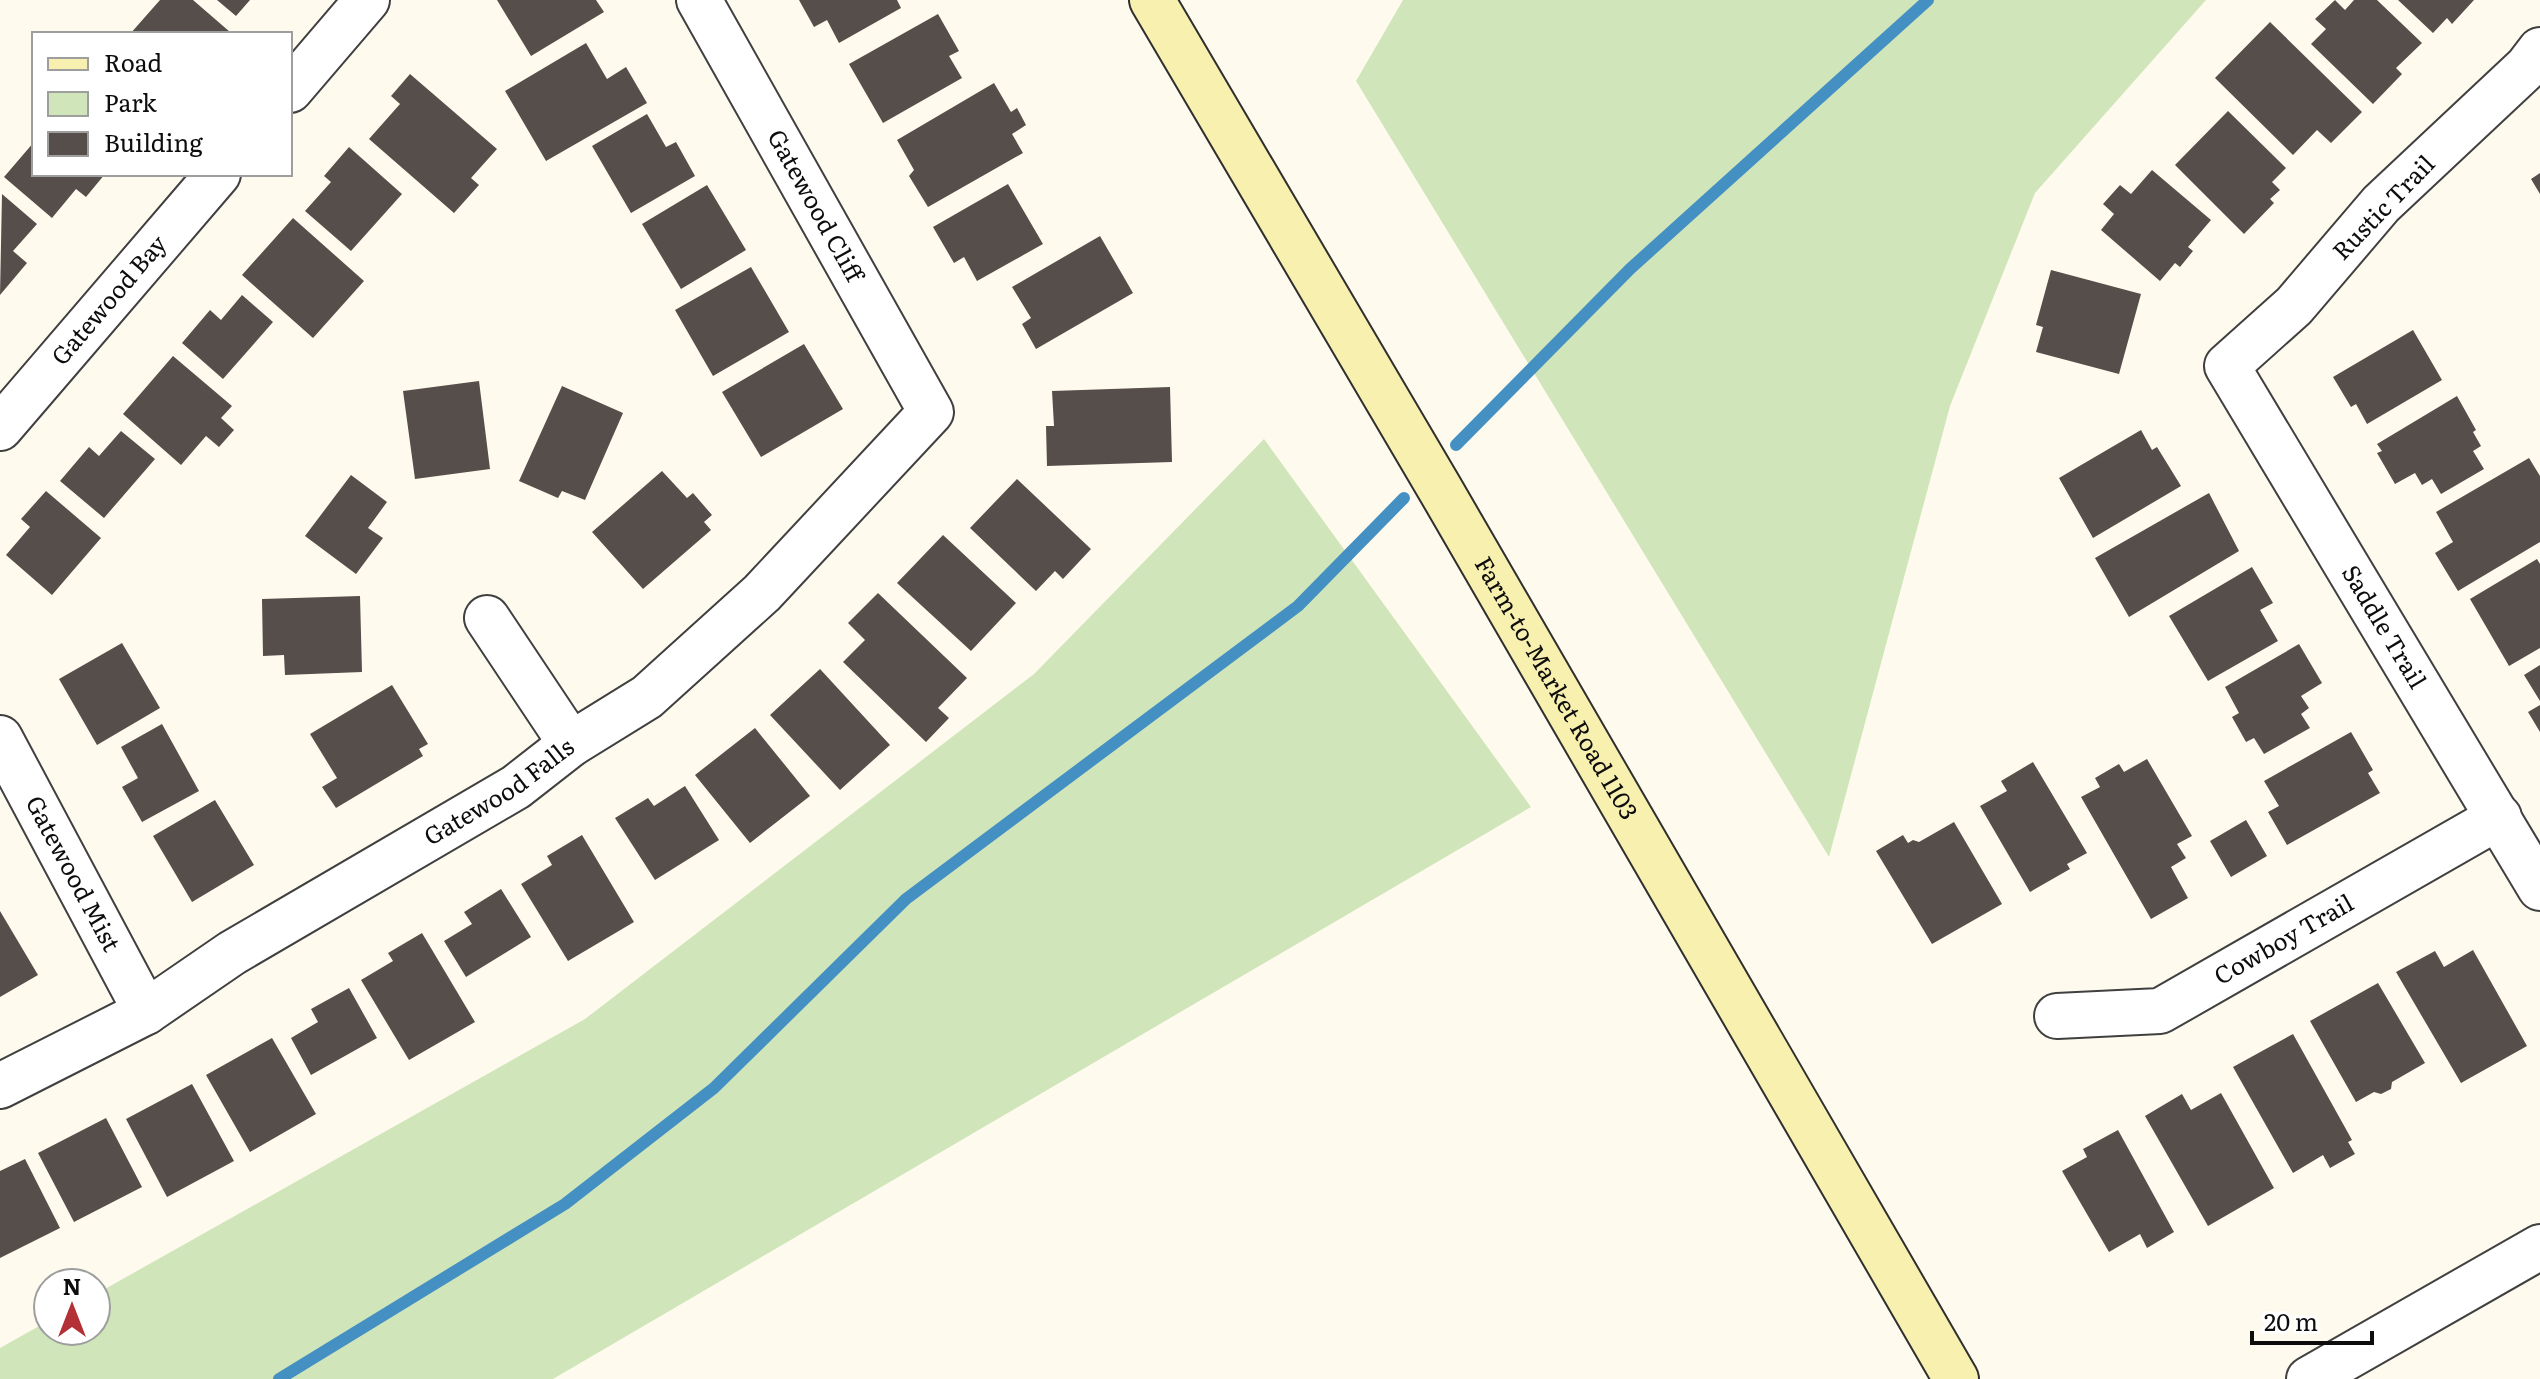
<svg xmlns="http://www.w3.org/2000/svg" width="2540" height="1379" font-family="Literata,serif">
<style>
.green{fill:#d1e5bb}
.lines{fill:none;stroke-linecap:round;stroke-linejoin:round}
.stream{stroke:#4490c2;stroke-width:12}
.building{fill:#554e4a}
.minor-casing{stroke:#404040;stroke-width:48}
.secondary-casing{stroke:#2f2f2f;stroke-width:48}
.minor{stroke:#fff;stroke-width:44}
.secondary{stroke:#f8f0ae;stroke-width:44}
.labels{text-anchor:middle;stroke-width:8;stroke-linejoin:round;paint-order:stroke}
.street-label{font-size:24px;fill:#0d0d0d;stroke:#fff}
</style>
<rect width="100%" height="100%" fill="#fefbee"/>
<!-- green -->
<path class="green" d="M1403,0H2206L2035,193L1950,406L1829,857L1356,81Z
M1264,439L1531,807L553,1379H0V1348L48,1321V1331H96V1294L585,1019L1034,674Z"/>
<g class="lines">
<!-- stream -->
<path class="stream" d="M1456,445L1630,269L1928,0
M279,1379L565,1204L714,1088L906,899L1298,606L1404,498"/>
</g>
<!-- building -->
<path class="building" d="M160,0H193L230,32L130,34Z
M217,0H250L236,16Z
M497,0H596L604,12L531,56Z
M799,0H897L901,8L839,43L827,20L814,27Z
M2335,0L2345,10L2354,0H2377L2422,43L2396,68L2402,74L2373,104L2311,44L2326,29L2315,19Z
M2398,0H2474L2452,24L2447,18L2433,33Z
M938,14L959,51L949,56L962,78L883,123L849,64Z
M2270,22L2362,112L2331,143L2317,130L2293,155L2215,78Z
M586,43L607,79L626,67L647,103L546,161L505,91Z
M410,74L497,149L471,178L479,185L454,213L369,139L400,104L391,96Z
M994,83L1011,112L1017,108L1026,125L1012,134L1023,153L928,207L909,176L914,170L897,140Z
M2228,111L2286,168L2272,182L2280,190L2270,199L2274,203L2244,234L2175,165Z
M647,114L666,147L676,142L695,176L631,213L592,146Z
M34,142V174H105L86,197L76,189L52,218L4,177Z
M349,147L402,194L351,251L305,211L331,182L324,176Z
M2152,170L2211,220L2188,247L2193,251L2180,267L2175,263L2160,281L2101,230L2114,214L2103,204L2120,185L2131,194Z
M2540,173V194L2531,179Z
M1008,184L1043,244L977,281L964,257L954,263L933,227Z
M707,185L746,250L681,289L642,224Z
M2,194L37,224L13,251L27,263L0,295Z
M293,218L364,281L313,338L242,275Z
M1100,236L1133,293L1036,349L1022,324L1031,318L1012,287Z
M751,267L789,332L713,376L675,310Z
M2051,270L2141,294L2119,374L2036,352L2043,327L2036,325Z
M242,295L273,322L223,379L182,343L210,310L221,320Z
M2413,330L2442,380L2367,424L2356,404L2351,407L2333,377Z
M804,344L843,409L761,457L722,392Z
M173,356L232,406L221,418L234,430L219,447L206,436L181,465L123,414Z
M479,381L490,469L415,479L403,391Z
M562,386L623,413L585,500L562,491L558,498L519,481Z
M1170,387L1172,462L1047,466L1046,426H1054L1052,391Z
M2457,396L2476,430L2473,432L2481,446L2473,451L2484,469L2441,494L2432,479L2422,485L2415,473L2395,484L2377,453L2382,451L2377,444Z
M2141,430L2152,450L2157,447L2181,486L2093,538L2059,478Z
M121,431L155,459L104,518L60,481L89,447L99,456Z
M2529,458L2540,476V542L2458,591L2435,553L2453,542L2436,512Z
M662,471L687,498L693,493L712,515L704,522L711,530L643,589L592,532Z
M351,475L387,502L368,528L383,538L356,574L305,536Z
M1017,479L1091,549L1063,579L1055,571L1036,591L970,528Z
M46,491L101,538L52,595L6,555L30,527L21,519Z
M2209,493L2239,551L2129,617L2095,558Z
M943,535L1016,603L971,651L897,583Z
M2537,559L2540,564V648L2509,666L2470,599Z
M2252,567L2273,603L2260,610L2278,641L2208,681L2169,616Z
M878,593L967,678L938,708L949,718L926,742L843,662L865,640L848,623Z
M360,596L362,672L285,675L284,655L263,656L262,599Z
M122,643L160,708L97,745L59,679Z
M2299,644L2322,683L2301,696L2309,708L2301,714L2310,728L2264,754L2254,738L2246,742L2232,717L2239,713L2225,687Z
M2540,665V701L2524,675Z
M820,669L890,745L840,790L770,715Z
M392,685L428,744L419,749L423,756L336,808L322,787L337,778L310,734Z
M2540,705V732L2528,712Z
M162,724L199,791L142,822L122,787L138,778L121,747Z
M755,728L810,796L750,843L695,775Z
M2351,732L2373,770L2368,773L2380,793L2287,845L2268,812L2279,806L2264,781Z
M2147,759L2192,836L2177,844L2186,858L2171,867L2188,898L2151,919L2081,797L2100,787L2095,778L2119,764L2124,772Z
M2033,762L2087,853L2067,864L2070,869L2030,892L1980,806L2007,791L2001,781Z
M685,786L719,840L655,880L615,818L648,798L654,806Z
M215,800L254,865L192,902L153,836Z
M2246,820L2267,856L2231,877L2210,841Z
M1954,822L2002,904L1932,944L1876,851L1903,835L1908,843L1913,840L1919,842Z
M582,835L634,922L568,961L521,884L552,865L547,856Z
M501,889L531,937L466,977L444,941L472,924L464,912Z
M0,911L38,975L0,997Z
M422,933L475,1022L409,1060L361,980L393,961L388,953Z
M2473,950L2527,1046L2461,1083L2396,972L2435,951L2444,967Z
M2378,983L2425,1063L2392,1082L2391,1089L2381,1094L2374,1092L2356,1102L2310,1021Z
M349,988L377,1038L311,1075L291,1038L318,1022L311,1009Z
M2293,1034L2352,1140L2348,1142L2355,1154L2330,1168L2323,1155L2293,1173L2233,1067Z
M272,1038L316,1114L250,1152L206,1075Z
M192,1084L234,1161L167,1197L126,1119Z
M2221,1093L2274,1188L2208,1226L2145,1116L2182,1094L2191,1110Z
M106,1118L142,1187L74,1222L38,1153Z
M2118,1130L2174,1232L2147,1248L2140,1234L2109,1252L2062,1171L2087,1157L2083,1149Z
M25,1159L60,1228L0,1258V1171Z"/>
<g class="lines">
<!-- minor casing -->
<g class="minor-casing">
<g id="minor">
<path id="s1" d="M2540,50L2527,67L2381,204L2294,306L2227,366L2540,888"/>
<path d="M290,90L367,0"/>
<path id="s2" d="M0,428L218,174"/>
<path d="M487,618L571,744"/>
<path id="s3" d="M0,738L146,1012"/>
<path id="s4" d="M2057,1016L2160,1011L2499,817"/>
<path id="s5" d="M0,1086L146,1012L232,953L516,787L571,744L647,697L762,593L931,412L699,0"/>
<path d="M2309,1379L2540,1247"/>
</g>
</g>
<!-- secondary casing -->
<g class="secondary-casing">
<g id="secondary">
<path id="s6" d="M1152,0L1440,489L1956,1379"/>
</g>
</g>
<!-- minor -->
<use href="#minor" class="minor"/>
<!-- secondary -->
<use href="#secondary" class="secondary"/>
</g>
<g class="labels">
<!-- street labels -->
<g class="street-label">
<text transform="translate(815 206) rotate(61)" y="8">Gatewood Cliff</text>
<text transform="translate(2384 208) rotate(-46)" y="8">Rustic Trail</text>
<text dy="8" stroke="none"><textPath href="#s2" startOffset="168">Gatewood Bay</textPath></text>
<text dy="8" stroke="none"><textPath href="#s1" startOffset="750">Saddle Trail</textPath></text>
<text dy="8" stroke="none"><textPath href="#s6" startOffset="798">Farm-to-Market Road 1103</textPath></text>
<text dy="8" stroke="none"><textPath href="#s5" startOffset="580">Gatewood Falls</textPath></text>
<text dy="8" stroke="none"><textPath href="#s3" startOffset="154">Gatewood Mist</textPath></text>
<text dy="8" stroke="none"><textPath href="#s4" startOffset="246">Cowboy Trail</textPath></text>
</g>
</g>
<!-- legend -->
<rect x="32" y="32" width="260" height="144" fill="#ffffff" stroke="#9e9e9e" stroke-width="2"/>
<rect x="48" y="58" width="40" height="12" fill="#f8f0ae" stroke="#9e9e9e" stroke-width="2"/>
<text x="104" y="72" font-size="24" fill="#0d0d0d">Road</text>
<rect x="48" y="92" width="40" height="24" fill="#d1e5bb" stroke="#9e9e9e" stroke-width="2"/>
<text x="104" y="112" font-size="24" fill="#0d0d0d">Park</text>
<rect x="48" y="132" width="40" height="24" fill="#554e4a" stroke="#9e9e9e" stroke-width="2"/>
<text x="104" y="152" font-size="24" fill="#0d0d0d">Building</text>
<!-- north arrow -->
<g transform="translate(72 1307)"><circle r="38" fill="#ffffff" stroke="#9e9e9e" stroke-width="2"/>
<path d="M0-6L14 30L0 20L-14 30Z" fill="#b23036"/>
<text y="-12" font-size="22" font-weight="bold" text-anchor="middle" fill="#0d0d0d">N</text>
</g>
<!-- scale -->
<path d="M2252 1331v12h120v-12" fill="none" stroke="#0d0d0d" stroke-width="4"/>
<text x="2264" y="1331" font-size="24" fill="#0d0d0d" stroke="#ffffff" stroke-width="6" paint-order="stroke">20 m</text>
</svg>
